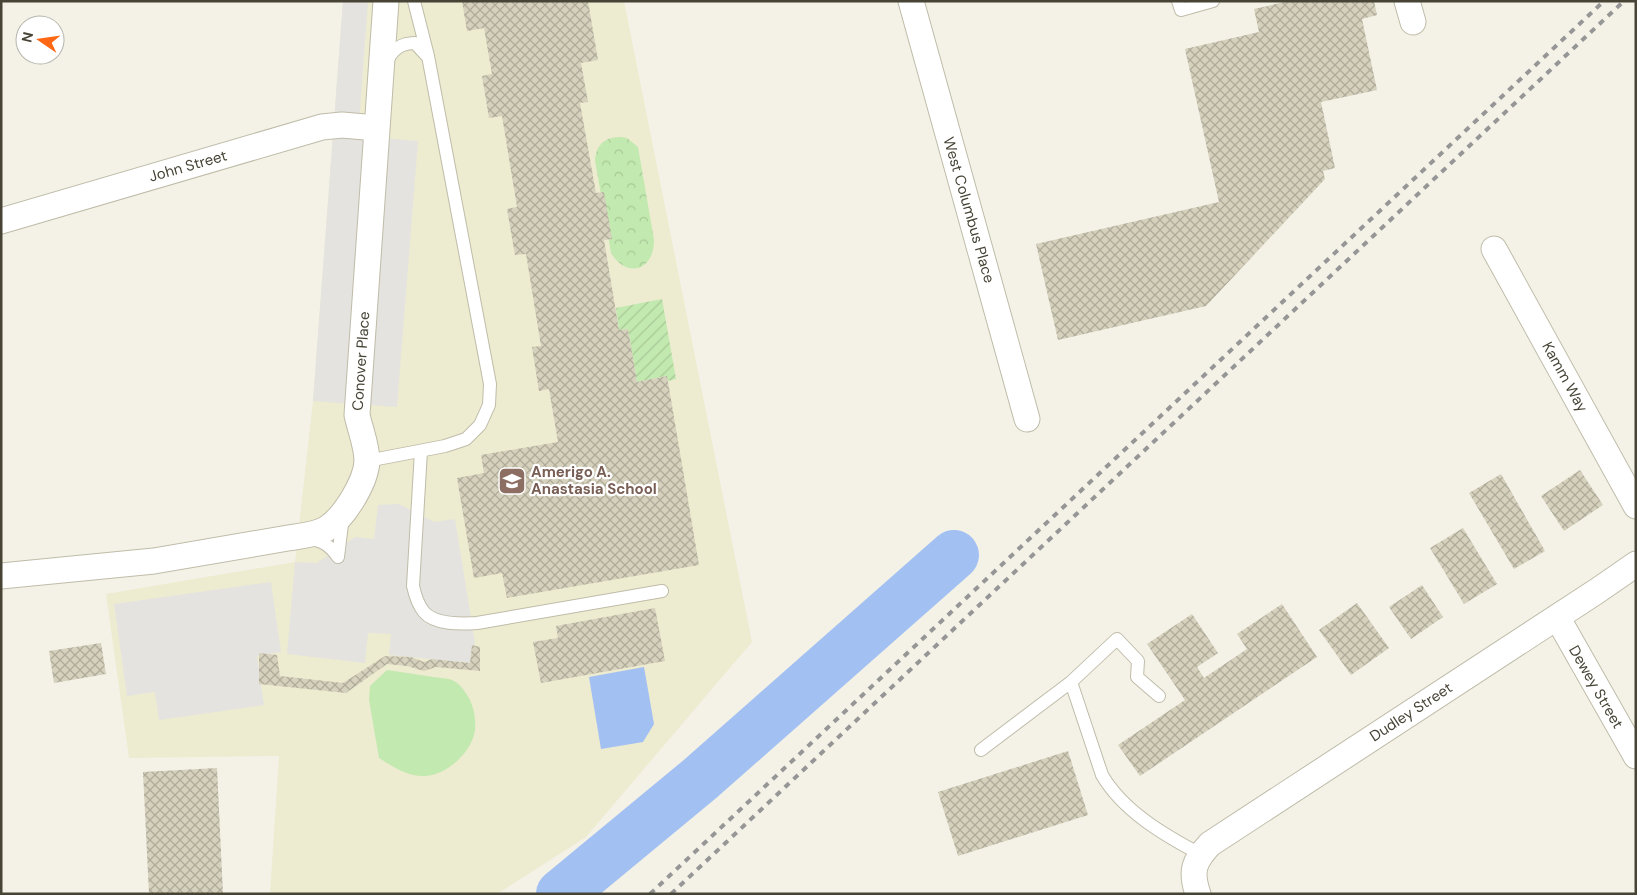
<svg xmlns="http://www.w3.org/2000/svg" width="1637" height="895" font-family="'DM Sans',sans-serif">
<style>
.education{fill:#edebd0}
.park{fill:url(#park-crowns)}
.garden{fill:url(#garden-furrows)}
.pitch{fill:#c2e9af}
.parking{fill:#e5e3df}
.water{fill:#a2c0f2}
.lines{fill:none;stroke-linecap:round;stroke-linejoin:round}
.river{stroke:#a2c0f2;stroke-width:50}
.building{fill:url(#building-cross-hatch)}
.service-casing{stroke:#bfbca9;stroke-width:14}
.minor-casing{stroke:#bfbca9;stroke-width:27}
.service{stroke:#fff;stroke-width:12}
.minor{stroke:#fff;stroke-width:25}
.rail{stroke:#969696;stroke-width:4;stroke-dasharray:6 6;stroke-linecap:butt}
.labels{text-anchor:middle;stroke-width:4.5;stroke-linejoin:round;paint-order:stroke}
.street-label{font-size:15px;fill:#474436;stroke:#fff}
.education-label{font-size:15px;font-weight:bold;fill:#785e54;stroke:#fff;text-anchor:start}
</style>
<defs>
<pattern id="park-crowns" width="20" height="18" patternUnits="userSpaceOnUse" patternTransform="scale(1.25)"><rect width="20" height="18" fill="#c2e9af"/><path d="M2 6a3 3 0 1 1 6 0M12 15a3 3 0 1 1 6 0" fill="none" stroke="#a8c997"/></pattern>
<pattern id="garden-furrows" width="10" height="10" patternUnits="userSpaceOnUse" patternTransform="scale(1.25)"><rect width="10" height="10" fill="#c2e9af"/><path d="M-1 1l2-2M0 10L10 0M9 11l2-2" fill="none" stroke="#a8c997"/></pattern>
<pattern id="building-cross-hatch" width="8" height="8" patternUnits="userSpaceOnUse" patternTransform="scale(1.25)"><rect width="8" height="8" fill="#d6d1bc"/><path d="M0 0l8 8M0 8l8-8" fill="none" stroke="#afab9a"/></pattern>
</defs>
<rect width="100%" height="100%" fill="#f4f2e7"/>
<!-- education -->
<path class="education" d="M343,1H624L752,642L586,837L497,894H270L279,756L129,758L106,594L295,562L313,401Z"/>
<!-- park -->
<path class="park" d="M621,137L627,138L638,147L654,240C654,271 627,279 611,253L595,160C596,144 606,137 621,137Z"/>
<!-- garden -->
<path class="garden" d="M662,299L676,379L668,381L666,376L637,382L628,329L619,330L616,308Z"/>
<!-- pitch -->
<path class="pitch" d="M387,670C403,672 418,675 433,677C439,678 447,678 452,680C460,683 466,693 470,700C474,709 476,720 475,730C472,753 444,778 421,776C405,775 392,766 379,758L369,700L370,686Z"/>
<!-- parking -->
<path class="parking" d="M343,1H368L358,136L418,141L397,407L313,401Z
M399,504L434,522L455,519L475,643L470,663L389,655L391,634L368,633L365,663L287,654L295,562L317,563L355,537L374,539L378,505Z
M271,582L281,652L257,656L264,705L159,720L155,692L127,696L114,604Z"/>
<!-- water -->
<path class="water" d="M644,667L654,724L643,742L601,749L589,677Z"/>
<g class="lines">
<!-- river -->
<path class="river" d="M561,894L700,779L954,555"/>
</g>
<!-- building -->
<path class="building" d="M462,1H588L598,60L581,63L588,102L580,103L596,193L604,192L612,239L604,240L619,330L628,329L637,382L667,376L699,565L507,598L502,573L474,578L457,478L484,473L481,455L558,442L549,389L539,391L532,347L541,346L526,254L515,255L507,209L517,207L502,116L489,118L482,76L492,74L484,28L467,31Z
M1289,1H1374L1377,15L1362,19L1377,90L1321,102L1335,168L1323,171L1325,179L1206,306L1058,340L1036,244L1219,202L1185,49L1259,32L1254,9Z
M1580,470L1603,505L1564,531L1541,496Z
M1501,474L1545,551L1514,569L1469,493Z
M1463,528L1497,584L1464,604L1430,548Z
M1422,585L1443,617L1411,639L1389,607Z
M1357,603L1389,648L1351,675L1319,630Z
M1282,604L1317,657L1140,776L1118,745L1185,700L1147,644L1192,614L1218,653L1197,667L1204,678L1247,649L1237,634Z
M655,608L665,661L541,683L533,642L558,638L556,626Z
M101,643L106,674L54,683L49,651Z
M472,645L480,647V671L436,667L424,671L407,666L387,664L346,693L259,684V653L277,655L280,676L343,683L385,656L411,657L424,662L432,659L470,663Z
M1068,751L1088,815L958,856L938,792Z
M217,768L223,894H149L143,772Z"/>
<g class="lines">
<!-- service casing -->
<g class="service-casing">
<path id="service" d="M1178,1L1181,10L1213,1
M386,63C392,50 400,43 415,43L426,55
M421,451L413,586C415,595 418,605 424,612C435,625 461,624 477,623L662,591
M367,461L445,446L466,439L480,425L489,405L490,384L428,56L414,1
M309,539C323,540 331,547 338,557L343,516
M1159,696L1137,677L1138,661L1117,639L1071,682L1102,775C1123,811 1164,835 1200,854
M981,750L1071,682"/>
</g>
<!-- minor casing -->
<g class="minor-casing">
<path id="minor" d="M911,1L1027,419
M1407,1L1413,22
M1,221L322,127L342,125L377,128
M1494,249L1636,506
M1,576L154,561L288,538C300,536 315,535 326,529C344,518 366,482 367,461C367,446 360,429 357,415L386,1
M1557,617L1636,756
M1198,894C1190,871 1194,861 1210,844L1597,591L1636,564"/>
</g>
<!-- service -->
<use href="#service" class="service"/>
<!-- minor -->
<use href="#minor" class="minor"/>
<!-- rail -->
<path class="rail" d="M650,894L1604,1
M671,894L1624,1"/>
</g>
<!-- icons -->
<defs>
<g id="school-square" transform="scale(1.4375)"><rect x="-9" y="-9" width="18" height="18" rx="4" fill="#8d6e63" stroke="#fff"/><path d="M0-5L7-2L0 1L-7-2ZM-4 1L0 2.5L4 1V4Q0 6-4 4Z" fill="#fff"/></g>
</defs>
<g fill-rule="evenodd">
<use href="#school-square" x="512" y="481"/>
</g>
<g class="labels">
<!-- street labels -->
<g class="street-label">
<text transform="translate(188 166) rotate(-16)" y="5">John Street</text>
<text transform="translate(969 210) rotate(74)" y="5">West Columbus Place</text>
<text transform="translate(361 361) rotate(-86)" y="5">Conover Place</text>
<text transform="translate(1565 377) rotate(61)" y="5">Kamm Way</text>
<text transform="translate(1596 687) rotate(60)" y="5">Dewey Street</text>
<text transform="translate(1411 712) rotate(-33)" y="5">Dudley Street</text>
</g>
<!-- education labels -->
<g class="education-label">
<text x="531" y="477">Amerigo A.<tspan x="531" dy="17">Anastasia School</tspan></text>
</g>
</g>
<!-- border -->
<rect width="1637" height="895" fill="none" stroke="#474436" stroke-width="5"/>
<!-- north arrow -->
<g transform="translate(40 40) rotate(283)"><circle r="24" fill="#ffffff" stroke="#b5b4af"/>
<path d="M0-4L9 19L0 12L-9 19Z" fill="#fe6714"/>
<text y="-8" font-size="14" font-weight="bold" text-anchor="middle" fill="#474436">N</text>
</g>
</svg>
